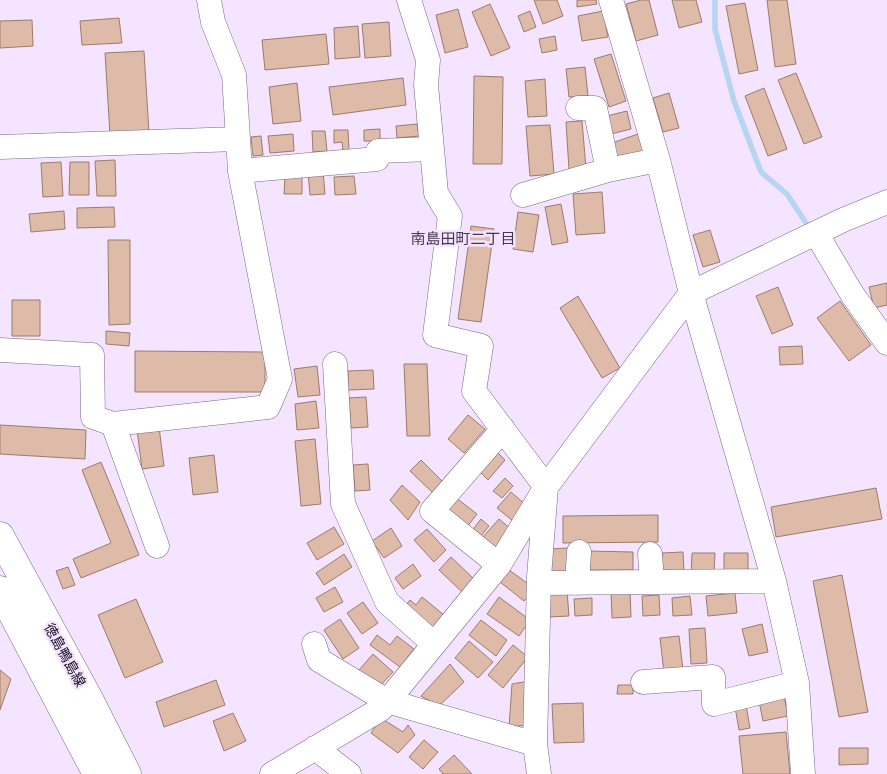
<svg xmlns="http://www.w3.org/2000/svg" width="887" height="774" font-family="'Crimson Pro','Noto Sans JP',serif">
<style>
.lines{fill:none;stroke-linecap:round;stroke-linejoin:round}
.stream{stroke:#b6d4f4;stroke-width:5.5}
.building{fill:#debba9;stroke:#9c7b6a}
.street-casing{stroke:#796885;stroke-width:25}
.primary-casing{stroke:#796885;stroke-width:29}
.street{stroke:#fff;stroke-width:24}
.primary{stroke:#fff;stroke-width:28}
.labels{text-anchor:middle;stroke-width:5;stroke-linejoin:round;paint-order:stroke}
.street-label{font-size:14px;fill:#110a15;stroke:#f4e4ff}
.neighbourhood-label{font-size:15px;fill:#463650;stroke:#f4e4ff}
</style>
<rect width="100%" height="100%" fill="#f4e4ff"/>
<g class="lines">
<!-- stream -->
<path class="stream" d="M715,0V29L734,101L761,172L787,194L806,223"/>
</g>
<!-- building -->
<path class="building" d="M534,0H557L563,16L543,24Z
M577,0H596L597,4L577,7Z
M641,0H649L658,35L636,41L626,4Z
M672,0H696L702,22L679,28Z
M767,0H787L796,64L775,67Z
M745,3L758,70L739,74L726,6Z
M490,4L510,48L491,56L472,12Z
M458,9L468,47L445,53L436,15Z
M530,11L536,27L524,32L518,16Z
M603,11L608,37L582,41L578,16Z
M119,18L122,43L82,45L80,21Z
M32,20L33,46L0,48V21Z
M389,22L391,56L365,58L362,24Z
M358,26L360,57L335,59L334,28Z
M326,34L329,64L265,70L262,40Z
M555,36L557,50L542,53L539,39Z
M144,51L149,133L110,135L105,53Z
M611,54L626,101L609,107L594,59Z
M585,67L588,96L569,97L566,69Z
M796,73L822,137L804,144L778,80Z
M474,76L503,77L502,164H473Z
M403,78L406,105L333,115L329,87Z
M545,79L547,116L528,117L525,81Z
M297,83L301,121L273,124L269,87Z
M764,88L787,149L768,156L745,96Z
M669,93L679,128L663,132L653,98Z
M627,111L631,129L611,134L607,116Z
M582,121L586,168L569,170L566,122Z
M417,124L419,136L397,138L396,126Z
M550,125L554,174L530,176L526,126Z
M380,129V141H364V130Z
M334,130H348L349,150L343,151L342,142L334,143Z
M312,131H325L327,151L313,152Z
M293,134L294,151L270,153L268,136Z
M638,134L644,151L618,159L612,143Z
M261,136L263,155L253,156L251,137Z
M115,160L116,196H97L95,161Z
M61,162L63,196L43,197L41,163Z
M70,162H89V195H69Z
M323,171L325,194L310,195L308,172Z
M354,176L356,194L335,195L334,177Z
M285,177H302V194H284Z
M602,192L605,233L576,235L573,194Z
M561,204L568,242L552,245L545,207Z
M114,207L115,227L77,228V208Z
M64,211L65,229L31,232L29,214Z
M518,212L539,215L533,252L513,249Z
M471,226L494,229L481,322L458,319Z
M710,230L720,262L703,267L693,235Z
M108,240H130V324L109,325Z
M887,283V305L874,308L869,287Z
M778,287L793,325L772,334L756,296Z
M578,296L620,368L602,378L560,308Z
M12,300H40V336H12Z
M840,301L871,345L849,361L817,318Z
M106,331L130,333L129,346L106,344Z
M802,346L803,364L780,365L779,347Z
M135,351L265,352V392H135Z
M404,364H427L430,436H407Z
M317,366L320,395L298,397L294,369Z
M373,370L374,389L348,390V371Z
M366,397L368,427L351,428L349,398Z
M316,401L319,428L297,430L295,404Z
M468,415L485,429L464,453L448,439Z
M0,425L86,430L85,459L0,454Z
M159,427L164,466L142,469L137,430Z
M315,439L321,504L301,506L295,441Z
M497,452L505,460L488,480L479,471Z
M214,455L218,492L193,495L189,458Z
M421,460L443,482L433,493L410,471Z
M101,462L139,555L81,578L73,559L111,543L82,470Z
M368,464L370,490L355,491L353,465Z
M505,478L513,486L502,498L493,491Z
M402,485L420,502L408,520L390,500Z
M876,488L882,519L776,537L771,507Z
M511,492L527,506L513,521L497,508Z
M455,497L477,514L467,527L445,510Z
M658,515V542L563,543V516Z
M481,519L489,526L480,537L471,532Z
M499,519L512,530L494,551L481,539Z
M334,527L344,544L317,560L307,543Z
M391,528L402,546L384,558L372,541Z
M427,529L446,550L434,562L414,540Z
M568,548V574H549V549Z
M588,551L633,552V570H588Z
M683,552L684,572L662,573V553Z
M692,553H715L714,574H691Z
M724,553H748V573H724Z
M344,554L352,567L324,585L316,573Z
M451,557L475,580L463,593L439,570Z
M413,564L421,576L403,589L395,578Z
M68,567L75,585L63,589L56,571Z
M509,570L534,588L524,601L500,582Z
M842,575L868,712L839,717L813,581Z
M335,587L343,602L324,612L316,598Z
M567,591L569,616L549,617L547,592Z
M630,591L631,617L612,618L611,592Z
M735,593L737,613L708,616L706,596Z
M659,595L660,615L643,616L642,596Z
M690,596L692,615L673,616L672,598Z
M422,597L444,615L432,630L404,608L410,600L416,605Z
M499,597L530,620L519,636L487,614Z
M592,598V615L575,616L574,599Z
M136,599L163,662L125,678L98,615Z
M363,602L378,623L362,634L347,613Z
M340,619L359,648L343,659L324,630Z
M481,620L507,640L496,656L469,635Z
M762,624L768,652L749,656L742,629Z
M705,628L707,663L691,664L689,629Z
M377,635L390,645L397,636L414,649L400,667L370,645Z
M679,636L683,670L664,673L660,638Z
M469,641L493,662L478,678L455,658Z
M513,645L528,657L503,688L488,675Z
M373,654L393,672L379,687L359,670Z
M450,664L464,682L439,706L421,696Z
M0,670L11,679L0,710Z
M216,680L225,705L164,727L156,702Z
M529,681L528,725L509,727L512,684Z
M618,685H633V694H617Z
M784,696L788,716L763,721L759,701Z
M583,703L584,742L554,743L552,704Z
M746,705L750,728L739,730L735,707Z
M233,713L246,741L224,751L213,721Z
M381,718L403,732L408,725L415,735L398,753L371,733Z
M786,732L790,774H743L739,736Z
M424,740L438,752L423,769L409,757Z
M839,748H868V764L839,765Z
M454,755L472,774H443L439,769Z"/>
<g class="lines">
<!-- street casing -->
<g class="street-casing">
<path id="street" d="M209,0L213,22L234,75L238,139
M611,0L658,160L691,293L774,581L797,683L803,774
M578,108H595L608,170
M0,147L238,139L240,171L377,159L378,151L432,149L426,85L428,60L409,0
M523,195L608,170L658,160
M816,233L852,294L887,343
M0,350L92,355L93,417L113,424L157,546
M335,364L343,504L387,602L434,644
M113,424L268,407L280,379L240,171
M650,554L652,582
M499,565L432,511L503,429
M539,583L774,581
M577,583L579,552
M314,644L319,660L387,701L535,744L539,577L546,487L474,391L481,346L435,335L450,216L436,193L432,149
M643,682L713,677L714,704L797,683
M535,744L539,774
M315,748L349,774
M272,774L381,709L499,565L546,487L691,293L843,220L887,202"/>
</g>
<!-- primary casing -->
<g class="primary-casing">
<path id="primary" d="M0,536L90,701L127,774
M0,590L97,774"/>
</g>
<!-- street -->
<use href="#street" class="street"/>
<!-- primary -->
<use href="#primary" class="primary"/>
</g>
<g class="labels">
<!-- street labels -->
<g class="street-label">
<text transform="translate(65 655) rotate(61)" y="5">徳島鴨島線</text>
</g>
<!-- neighbourhood labels -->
<g class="neighbourhood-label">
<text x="463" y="244">南島田町二丁目</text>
</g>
</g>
</svg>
